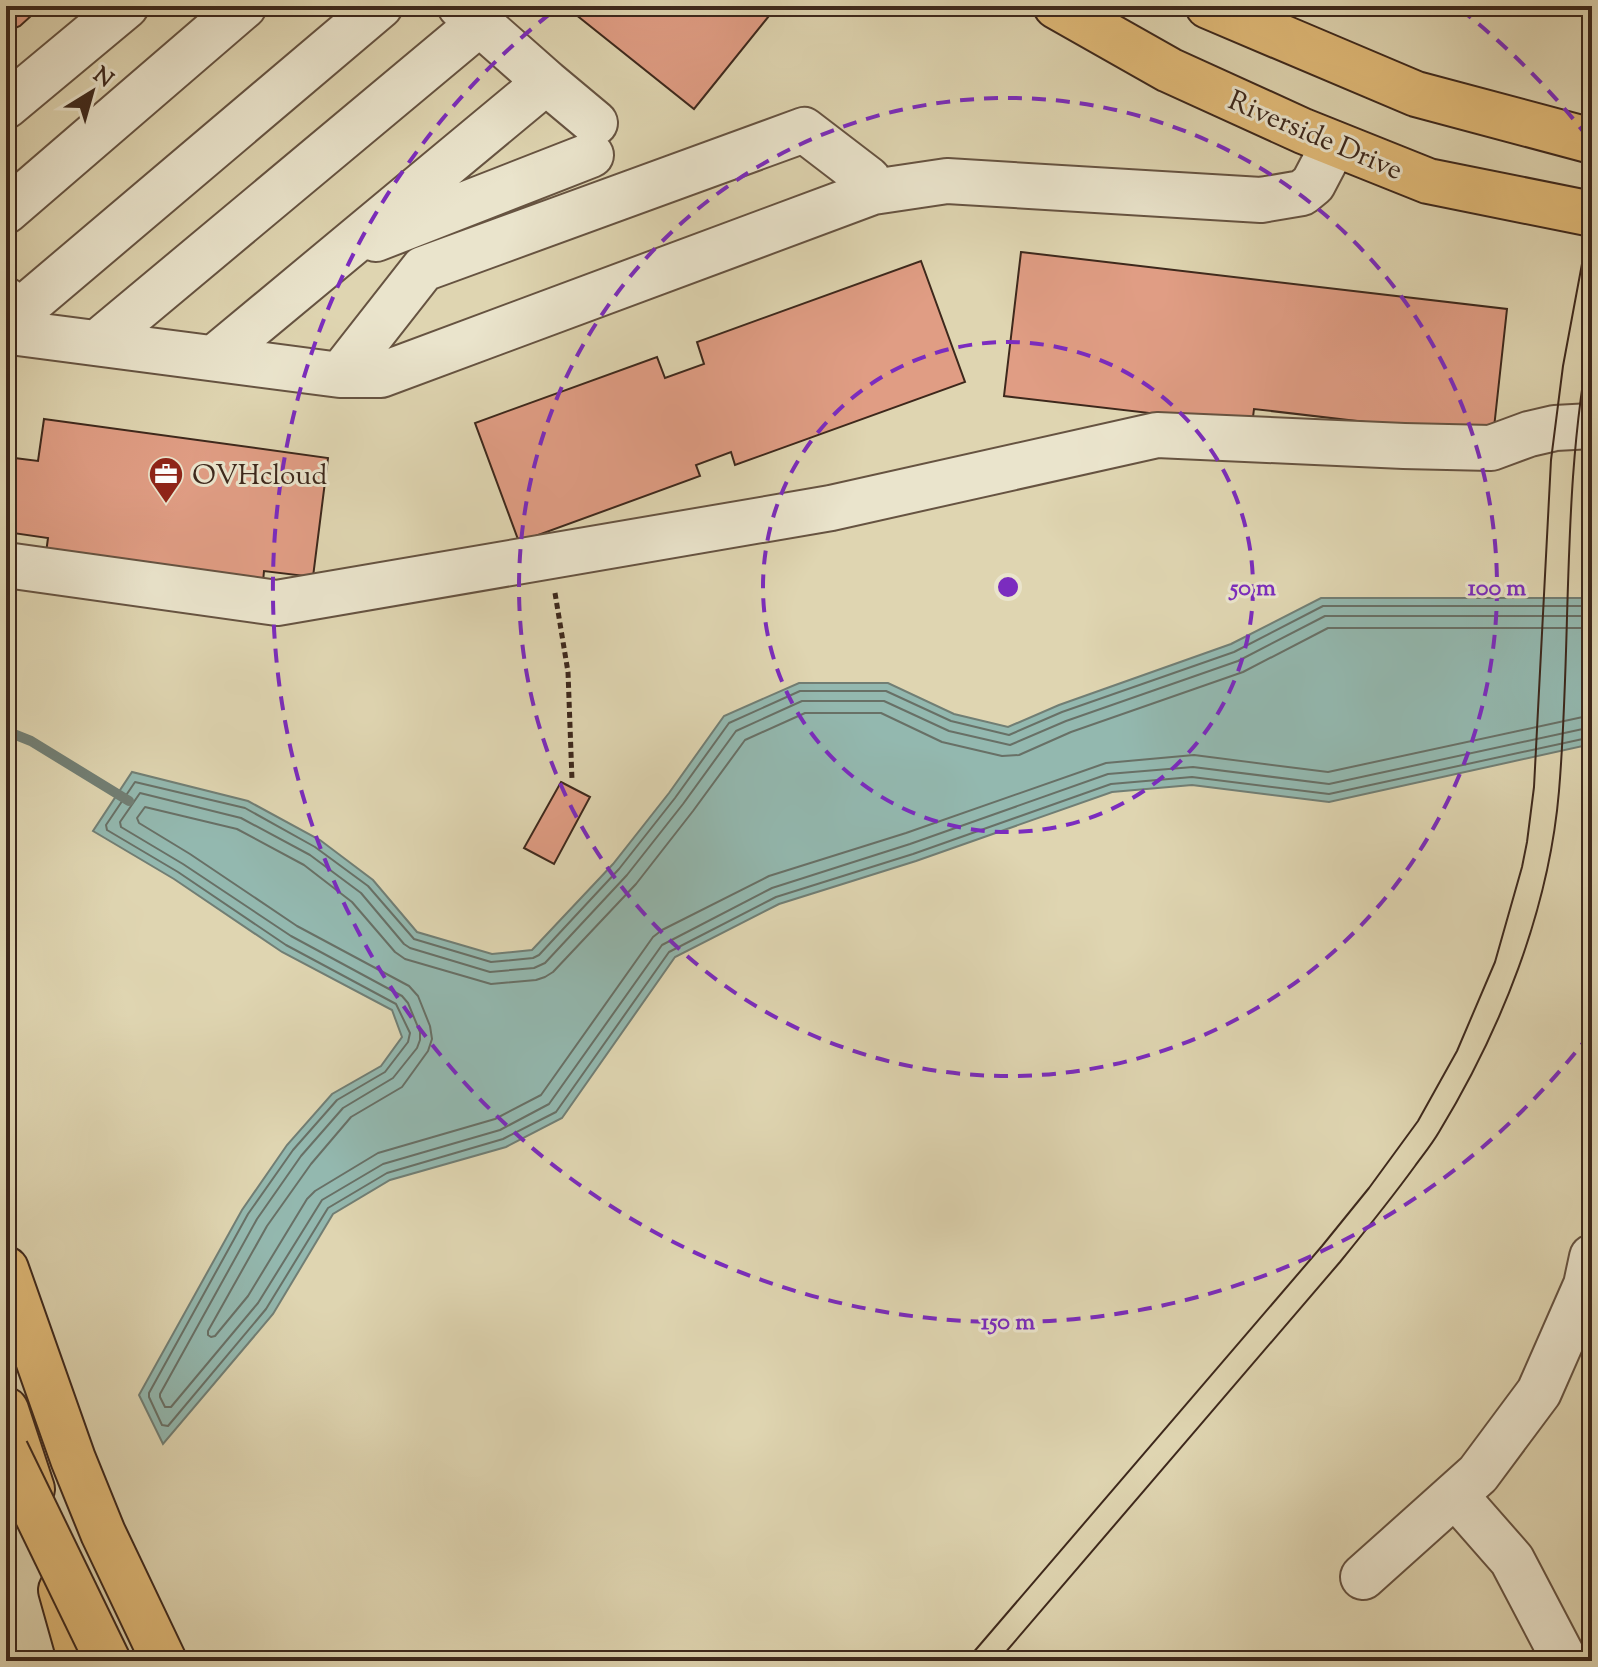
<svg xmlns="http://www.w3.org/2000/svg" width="1598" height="1667" font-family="'Sorts Mill Goudy',serif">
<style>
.water{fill:#93b8af;stroke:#717e74;stroke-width:2}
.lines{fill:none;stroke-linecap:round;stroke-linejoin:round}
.shore{stroke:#687066;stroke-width:2}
.stream{stroke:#717e74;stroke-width:10}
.building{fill:#e09d84;stroke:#3d281c;stroke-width:2}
.minor-casing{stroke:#665341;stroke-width:48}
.major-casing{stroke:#3d281c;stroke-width:48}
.highway-casing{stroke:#3d281c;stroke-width:48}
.path{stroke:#3d281c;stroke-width:5;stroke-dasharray:6 4;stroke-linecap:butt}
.minor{stroke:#eae4cc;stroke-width:44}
.major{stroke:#e0ba78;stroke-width:44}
.highway{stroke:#e0ba78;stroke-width:44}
.tram{stroke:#3d281c;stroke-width:2}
.highway-bridge-casing{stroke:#3d281c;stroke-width:48;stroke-linecap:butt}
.highway-bridge{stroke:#e0ba78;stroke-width:44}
.ring{fill:none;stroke:#7b2cbf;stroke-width:4;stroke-dasharray:14 10}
.labels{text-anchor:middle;stroke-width:6;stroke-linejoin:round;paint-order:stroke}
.street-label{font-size:28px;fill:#3d281c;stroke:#eae4cc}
.poi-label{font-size:28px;fill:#3d281c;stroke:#eae4cc;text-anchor:start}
.centre{fill:#7b2cbf;stroke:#eae4cc;stroke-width:4}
.ring-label{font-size:24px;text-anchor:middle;font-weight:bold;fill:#7b2cbf;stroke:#eae4cc;stroke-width:6;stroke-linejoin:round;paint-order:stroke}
</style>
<rect width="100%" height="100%" fill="#dfd5b1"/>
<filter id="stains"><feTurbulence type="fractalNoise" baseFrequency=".0025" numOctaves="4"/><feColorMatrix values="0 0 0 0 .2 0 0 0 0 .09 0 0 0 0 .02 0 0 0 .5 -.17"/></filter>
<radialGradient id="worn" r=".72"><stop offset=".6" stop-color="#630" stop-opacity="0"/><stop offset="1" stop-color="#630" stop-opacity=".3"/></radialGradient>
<!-- water -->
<path class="water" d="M1321,598H1592V744L1329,802L1192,785L1112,792L916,861L779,904L675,957L562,1118L506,1147L390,1180L333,1214L273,1314L163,1444L139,1395L242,1210L287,1145L332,1094L381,1066L402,1037L392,1010L282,952L174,879L93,831L132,772L248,801L320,840L373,880L417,932L492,954L532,950L613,864L669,793L724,716L799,683H888L954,714L1008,727L1059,705L1231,644Z"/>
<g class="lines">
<!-- shore -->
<path class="shore" d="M1592,606H1323L1234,652L1062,712L1009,735L951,721L886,691H800L729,723L675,798L619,869L539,955L533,958L491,962L414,939L368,886L315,847L245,808L135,782L106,825L107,830L178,872L286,945L396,1004L410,1033L408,1042L385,1072L337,1100L293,1150L248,1214L149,1393V1397L162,1425L168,1426L266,1309L328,1208L387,1173L503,1139L556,1112L669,952L776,897L913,854L1111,784L1192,777L1329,794L1592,737
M1592,616H1325L1238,661L1066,721L1010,745L949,731L884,701H802L736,731L683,804L627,875L545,963L534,968L490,972L410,948L404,944L361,893L310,855L241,818L140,793L120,822L121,827L183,864L291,936L402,996L408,1003L420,1032V1040L417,1048L393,1078L343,1108L301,1156L257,1219L160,1394V1397L165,1407H171L258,1303L322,1200L383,1164L500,1130L549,1104L662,945L772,888L910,844L1108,774L1193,767L1329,784L1592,727
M1592,628H1328L1243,672L1071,732L1019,755L1002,756L942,742L881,713H805L745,740L693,811L636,884L553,972L545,977L536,980L491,984L405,959L395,952L352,902L304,865L237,829L145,807L137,818L139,823L190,854L297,926L409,986L418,996L430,1026L432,1039L428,1051L402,1087L351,1117L311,1164L267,1226L208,1331V1335L211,1337L215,1336L248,1296L307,1199L315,1191L378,1153L495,1119L541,1095L653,937L662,930L769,876L906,833L1106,763L1194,755L1328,772L1592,715"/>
<!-- stream -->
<path class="stream" d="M6,731L31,741L129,801"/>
</g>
<!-- building -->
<path class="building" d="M6,6H42L20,26L6,32Z
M565,6H777L694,109Z
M1021,252L1507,309L1493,437L1254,409L1252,425L1004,396Z
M921,261L965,382L735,465L731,452L696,465L700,476L519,542L475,423L657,357L665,378L704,364L697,342Z
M44,419L328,458L313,577L264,571L263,582L46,553L48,538L6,532V457L38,461Z
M561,782L590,797L554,864L524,848Z"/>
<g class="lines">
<!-- minor casing -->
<g class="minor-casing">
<path id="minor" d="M546,82L595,123
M6,106L126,6
M873,192L947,181L1261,200L1302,193L1313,184L1334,144
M6,211L244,6
M376,239L591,155
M6,300L18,333L340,375H381L873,192L868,179L804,130L423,269L340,375
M13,317L380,6
M97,343L480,23
M214,358L546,82L460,6
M6,565L277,603L831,508L1157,435L1404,446L1491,448L1529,434L1555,428L1592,426
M1455,1495L1512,1560L1565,1661
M1363,1577L1478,1474L1539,1392L1586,1285L1592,1257"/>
</g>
<!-- major casing -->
<g class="major-casing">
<path id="major" d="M1056,6L1169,70L1303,131L1428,181L1592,214
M1208,6L1416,94L1592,141
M6,1269L73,1459L103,1533L164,1661"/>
</g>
<!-- highway casing -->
<g class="highway-casing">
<path id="highway" d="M6,1410L32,1489
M61,1590L81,1661"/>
</g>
<!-- path -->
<path class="path" d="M555,593L568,672L572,780"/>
<!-- minor -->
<use href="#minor" class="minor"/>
<!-- major -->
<use href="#major" class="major"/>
<!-- highway -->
<use href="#highway" class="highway"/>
<!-- tram -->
<path class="tram" d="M966,1661L1322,1246L1369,1188L1418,1121L1457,1051L1495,962L1522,867L1527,842L1534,787L1551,460L1563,366L1592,210
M998,1661L1340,1262C1366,1230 1391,1199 1415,1166C1423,1155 1432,1144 1439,1132C1501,1030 1549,910 1559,791C1572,638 1561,482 1592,331"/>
<!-- highway-bridge casing -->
<g class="highway-bridge-casing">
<path id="highway-bridge" d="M6,1451L108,1661"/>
</g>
<!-- highway-bridge -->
<use href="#highway-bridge" class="highway-bridge"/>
</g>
<!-- distance rings -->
<g class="ring">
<circle cx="1008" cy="587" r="245"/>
<circle cx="1008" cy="587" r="489"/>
<path d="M1590 1034A734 734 0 1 1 556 9M1460 9A734 734 0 0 1 1590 140"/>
</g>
<!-- icons -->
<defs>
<g id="office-pin" transform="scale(1.8)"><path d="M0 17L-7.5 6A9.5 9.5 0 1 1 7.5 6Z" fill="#8f2418" stroke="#eae4cc"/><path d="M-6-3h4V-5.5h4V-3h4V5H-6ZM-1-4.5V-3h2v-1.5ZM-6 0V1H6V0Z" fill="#fff"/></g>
</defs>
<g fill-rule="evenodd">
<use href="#office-pin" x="166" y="474"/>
</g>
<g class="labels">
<!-- street labels -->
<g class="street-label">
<text transform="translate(1316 134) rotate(23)" y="10">Riverside Drive</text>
</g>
<!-- poi labels -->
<g class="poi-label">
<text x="192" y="484">OVHcloud</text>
</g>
</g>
<circle cx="1008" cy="587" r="12" class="centre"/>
<g class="ring-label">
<text x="1253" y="595">50 m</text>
<text x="1497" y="595">100 m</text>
<text x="1008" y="1329">150 m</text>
</g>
<!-- margin -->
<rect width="1598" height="1667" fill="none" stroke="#dfd5b1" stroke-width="32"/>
<rect x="8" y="8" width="1582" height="1651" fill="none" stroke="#3d281c" stroke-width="4"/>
<rect x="16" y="16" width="1566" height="1635" fill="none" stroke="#3d281c" stroke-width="2"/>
<!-- north arrow -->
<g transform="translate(92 92) rotate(37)" stroke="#eae4cc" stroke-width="6" paint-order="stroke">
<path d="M0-6L14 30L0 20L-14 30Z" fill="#3d281c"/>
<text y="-12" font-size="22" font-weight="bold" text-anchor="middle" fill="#3d281c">N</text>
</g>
<rect width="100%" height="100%" filter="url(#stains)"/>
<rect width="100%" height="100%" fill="url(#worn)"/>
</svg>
